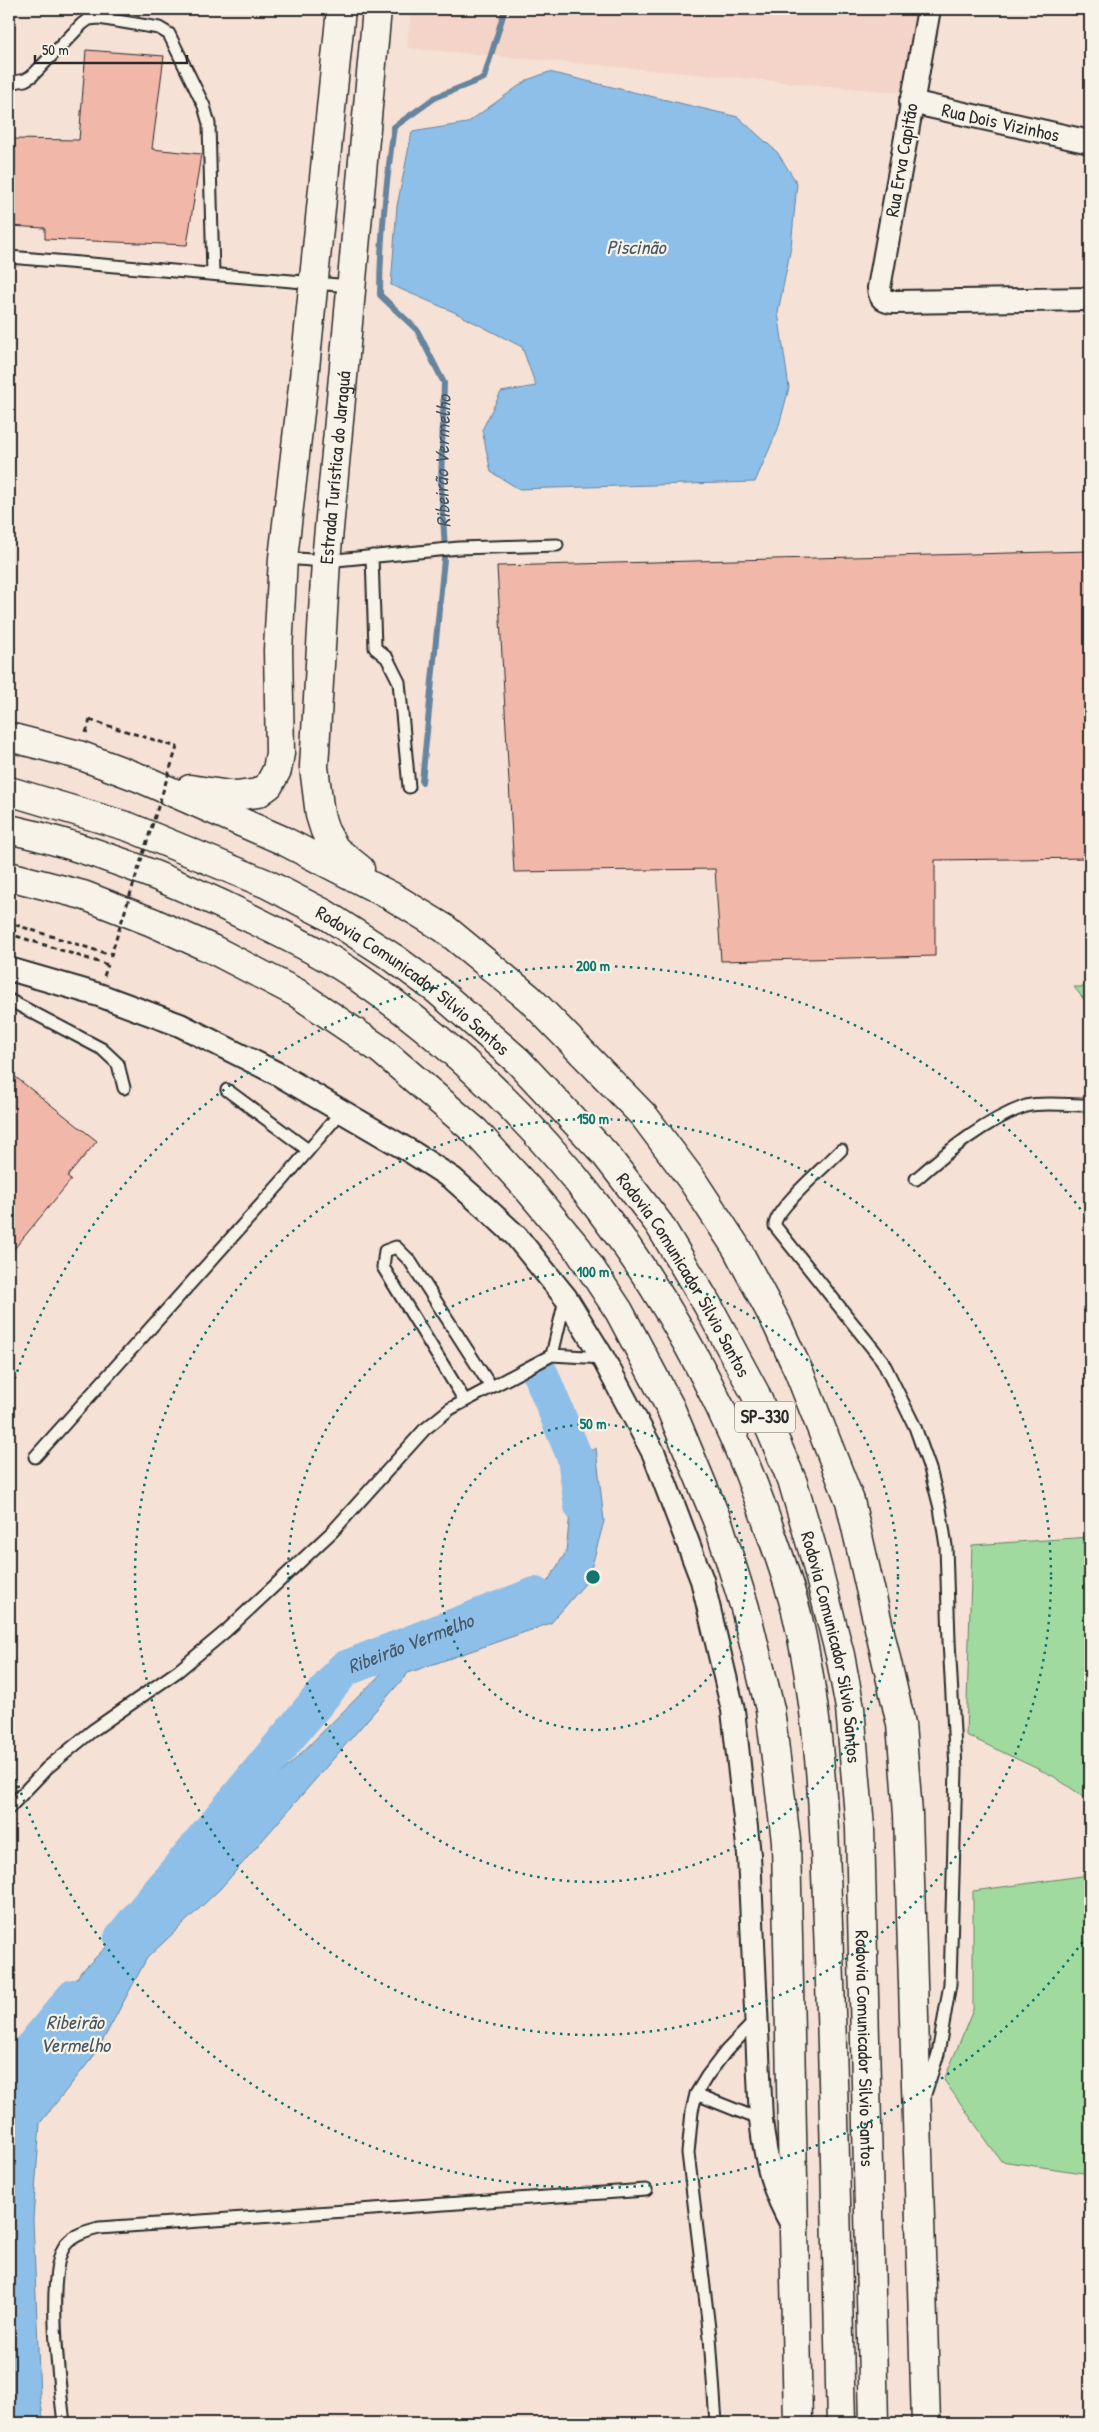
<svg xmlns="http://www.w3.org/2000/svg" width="1099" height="2432" font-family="'Patrick Hand',sans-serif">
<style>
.built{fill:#f4d4c8}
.green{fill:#a0da9f;stroke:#668265}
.water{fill:#8dbfe9;stroke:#66849d}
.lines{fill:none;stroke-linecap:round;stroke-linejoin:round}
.stream{stroke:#66849d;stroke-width:6}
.river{stroke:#8dbfe9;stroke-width:36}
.building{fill:#f1b7a9;stroke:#2b2b2b}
.lane-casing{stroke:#2b2b2b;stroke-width:15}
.street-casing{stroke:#2b2b2b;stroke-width:26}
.secondary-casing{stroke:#2b2b2b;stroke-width:31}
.highway-casing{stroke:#2b2b2b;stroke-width:31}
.path{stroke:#2b2b2b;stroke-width:3;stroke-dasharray:5 4;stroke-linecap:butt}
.lane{stroke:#f7f3e8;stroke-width:11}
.street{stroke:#f7f3e8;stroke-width:22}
.secondary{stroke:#f7f3e8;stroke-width:28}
.highway{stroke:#f7f3e8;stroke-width:28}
.path-bridge{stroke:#2b2b2b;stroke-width:3;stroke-dasharray:5 4;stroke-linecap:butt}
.ring{fill:none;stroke:#0f766e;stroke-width:2.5;stroke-dasharray:2.5 5}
.labels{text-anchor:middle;stroke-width:4.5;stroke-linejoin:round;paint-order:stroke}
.shield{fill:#f7f3e8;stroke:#686764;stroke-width:1}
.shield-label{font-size:18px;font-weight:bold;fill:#2b2b2b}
.street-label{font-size:19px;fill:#2b2b2b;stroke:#f7f3e8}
.water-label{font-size:20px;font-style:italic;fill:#485764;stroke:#f7f3e8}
.centre{fill:#0f766e;stroke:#f7f3e8;stroke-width:2.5}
.ring-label{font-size:15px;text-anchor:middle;font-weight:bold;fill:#0f766e;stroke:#f7f3e8;stroke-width:4.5;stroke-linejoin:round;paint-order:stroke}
</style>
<rect width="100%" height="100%" fill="#f5e1d5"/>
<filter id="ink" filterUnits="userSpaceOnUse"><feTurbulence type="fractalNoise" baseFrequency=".02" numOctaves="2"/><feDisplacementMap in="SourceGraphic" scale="10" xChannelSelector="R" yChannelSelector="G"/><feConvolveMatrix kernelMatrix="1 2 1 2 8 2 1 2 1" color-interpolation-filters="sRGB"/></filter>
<g filter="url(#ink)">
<!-- built -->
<path class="built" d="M411,9H920L905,93L407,48Z"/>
<!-- green -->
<path class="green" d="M1074,987H1090V1007Z
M1090,1537V1801L1053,1776L966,1735L972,1545Z
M1090,1864V2174L1001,2161L944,2080L973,2010V1891L1082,1876Z"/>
<!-- water -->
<path class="water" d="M549,72L738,117L777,152L797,183L791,247L778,312L789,388L778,429L755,482L519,489L491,472L482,430L501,392L536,386L522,347L454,312L391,285L397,206L412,132L467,123L527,80Z
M596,1448L604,1521L588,1580L551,1623L408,1673L220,1889L147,1958L96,2053L40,2123L33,2219L40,2398L44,2423H9V2110L48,2023L81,1972L397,1658L546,1584L566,1552L570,1513L561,1465Z"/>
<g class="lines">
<!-- stream -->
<path class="stream" id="s1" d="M422,782L445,549L441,484L444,383L417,330L380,295C380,238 386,183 394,127L436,97L484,78L505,9"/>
<!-- river -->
<g class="river">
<path d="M541,1375L575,1458L582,1506"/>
<path id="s2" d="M122,1938L344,1669L535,1595"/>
<path d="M9,2076L74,1997"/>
<path d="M9,2085L12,2158"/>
</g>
</g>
<!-- building -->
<path class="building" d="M86,50L164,56L152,149L201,154L187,245L45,239V228L9,226V139L79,140Z
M1090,551V858L935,860V956L721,961L715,869L514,872L497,566Z
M9,1072L97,1141L67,1177L71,1180L9,1255Z"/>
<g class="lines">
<!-- lane casing -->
<g class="lane-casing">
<path id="lane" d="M9,83L25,80L32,76L82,24L89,19L99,18L159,28L169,34L204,106L209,124L213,274
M9,257L350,286
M372,556L375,648L387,658L399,682L409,787
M283,558L326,561L459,548L557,545
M9,1000L102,1049L118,1064L124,1088
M227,1090L308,1150
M841,1150C828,1164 773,1210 775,1226L882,1360L915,1427L930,1469L940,1508L946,1546L949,1641L956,1769L950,1984L938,2054L925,2094
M916,1179C948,1151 986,1120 1026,1106C1040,1102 1069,1105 1084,1105L1090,1107
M552,1355L565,1300
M465,1401L383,1267L385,1251L396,1247L410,1261L491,1387
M35,1457L284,1179L341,1112
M9,1808L47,1768L92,1731L178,1671L226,1631L333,1531L424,1430L450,1409L552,1355L603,1358
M696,2094L761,2120
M64,2423C60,2388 43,2265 68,2242C76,2234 88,2231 99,2228L646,2190
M716,2423L710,2337L688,2153L692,2111L696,2094L707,2076L726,2051L756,2020"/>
</g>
<!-- street casing -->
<g class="street-casing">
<g id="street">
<path d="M929,9L879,288C880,299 884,302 895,302L1090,299"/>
<path id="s3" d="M911,102L1090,142"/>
<path d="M9,969L99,995L180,1025L278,1074L413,1153L453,1179L488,1210L516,1236L566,1298L603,1358L654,1454L702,1580L733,1710L749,1855L761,2120C766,2164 772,2190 794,2228"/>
</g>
</g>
<!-- secondary casing -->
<g class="secondary-casing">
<g id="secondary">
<path d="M9,737L79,755L140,778L282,840L393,897L444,928L529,998L644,1116L692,1180L736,1247L777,1324L799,1372L850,1501L901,1724L908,1814L926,2423"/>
<path d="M190,789L236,796L258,793L269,785L277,770L280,753L278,650L283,558L304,378L341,9"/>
<path id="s4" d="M360,869L335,849L325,831L320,815L314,767L326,561L377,9"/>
<path d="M9,876L83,895L152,922L212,949L297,993L381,1050L475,1131L528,1189L578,1249L619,1311L670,1407L719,1525L745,1608L770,1709L786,1841L798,2423"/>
</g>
</g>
<!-- highway casing -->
<g class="highway-casing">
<g id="highway">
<path id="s5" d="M9,791L129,827L267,884L325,914L395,959L437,990L518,1061L605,1154L659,1224L707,1304L755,1393L793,1483L815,1558L840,1655L850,1708L860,1828L874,2423"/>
<path d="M9,829C96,848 180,883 260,923C292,939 326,955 356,976C543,1105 683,1292 761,1505C774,1542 789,1580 798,1619C823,1729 825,1843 829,1955C835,2111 837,2267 841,2423"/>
</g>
</g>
<!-- path -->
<path class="path" d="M86,733L90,720
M104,976L108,965"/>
<!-- lane -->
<use href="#lane" class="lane"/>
<!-- street -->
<use href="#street" class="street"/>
<!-- secondary -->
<use href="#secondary" class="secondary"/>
<!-- highway -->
<use href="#highway" class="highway"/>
<!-- path-bridge -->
<path class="path-bridge" d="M90,720L177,747L111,955L16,925L13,935L108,965"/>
</g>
</g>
<!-- distance rings -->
<g class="ring">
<circle cx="593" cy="1577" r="153"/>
<circle cx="593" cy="1577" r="305"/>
<circle cx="593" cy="1577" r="458"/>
<path d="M1087 1936A611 611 0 0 1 10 1761M10 1393A611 611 0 0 1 1087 1218"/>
</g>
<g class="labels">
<!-- shield labels -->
<rect class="shield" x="735" y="1401.5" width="60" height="31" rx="4"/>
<g class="shield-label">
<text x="765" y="1423">SP-330</text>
</g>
<!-- street labels -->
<g class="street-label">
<text dy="7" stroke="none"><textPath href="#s3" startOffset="92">Rua Dois Vizinhos</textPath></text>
<text transform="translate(901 160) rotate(-80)" y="7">Rua Erva Capitão</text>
<text dy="7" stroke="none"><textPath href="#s4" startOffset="418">Estrada Turística do Jaraguá</textPath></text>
<text dy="7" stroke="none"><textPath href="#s5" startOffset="450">Rodovia Comunicador Silvio Santos</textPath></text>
<text dy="7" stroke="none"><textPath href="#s5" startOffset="855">Rodovia Comunicador Silvio Santos</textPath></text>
<text dy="7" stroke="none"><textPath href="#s5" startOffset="1260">Rodovia Comunicador Silvio Santos</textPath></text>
<text dy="7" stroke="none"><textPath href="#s5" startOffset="1664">Rodovia Comunicador Silvio Santos</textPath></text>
</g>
<!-- water labels -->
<g class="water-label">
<text x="636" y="254">Piscinão</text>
<text dy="7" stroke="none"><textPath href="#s1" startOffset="322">Ribeirão Vermelho</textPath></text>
<text dy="7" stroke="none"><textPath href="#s2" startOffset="420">Ribeirão Vermelho</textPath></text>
<text x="75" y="2029">Ribeirão<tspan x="75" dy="23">Vermelho</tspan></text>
</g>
</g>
<circle cx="593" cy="1577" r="8" class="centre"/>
<g class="ring-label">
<text x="593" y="971">200 m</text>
<text x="593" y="1124">150 m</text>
<text x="593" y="1277">100 m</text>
<text x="593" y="1429">50 m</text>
</g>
<!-- margin -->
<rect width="1099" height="2432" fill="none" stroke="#f7f3e8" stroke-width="30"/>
<rect x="15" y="15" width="1069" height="2402" fill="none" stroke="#2b2b2b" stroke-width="2" filter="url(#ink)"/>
<!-- scale -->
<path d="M35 55v8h152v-8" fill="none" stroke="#2b2b2b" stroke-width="2.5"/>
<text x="42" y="55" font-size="15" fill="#2b2b2b" stroke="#f7f3e8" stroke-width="4" paint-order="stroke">50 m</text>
</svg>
